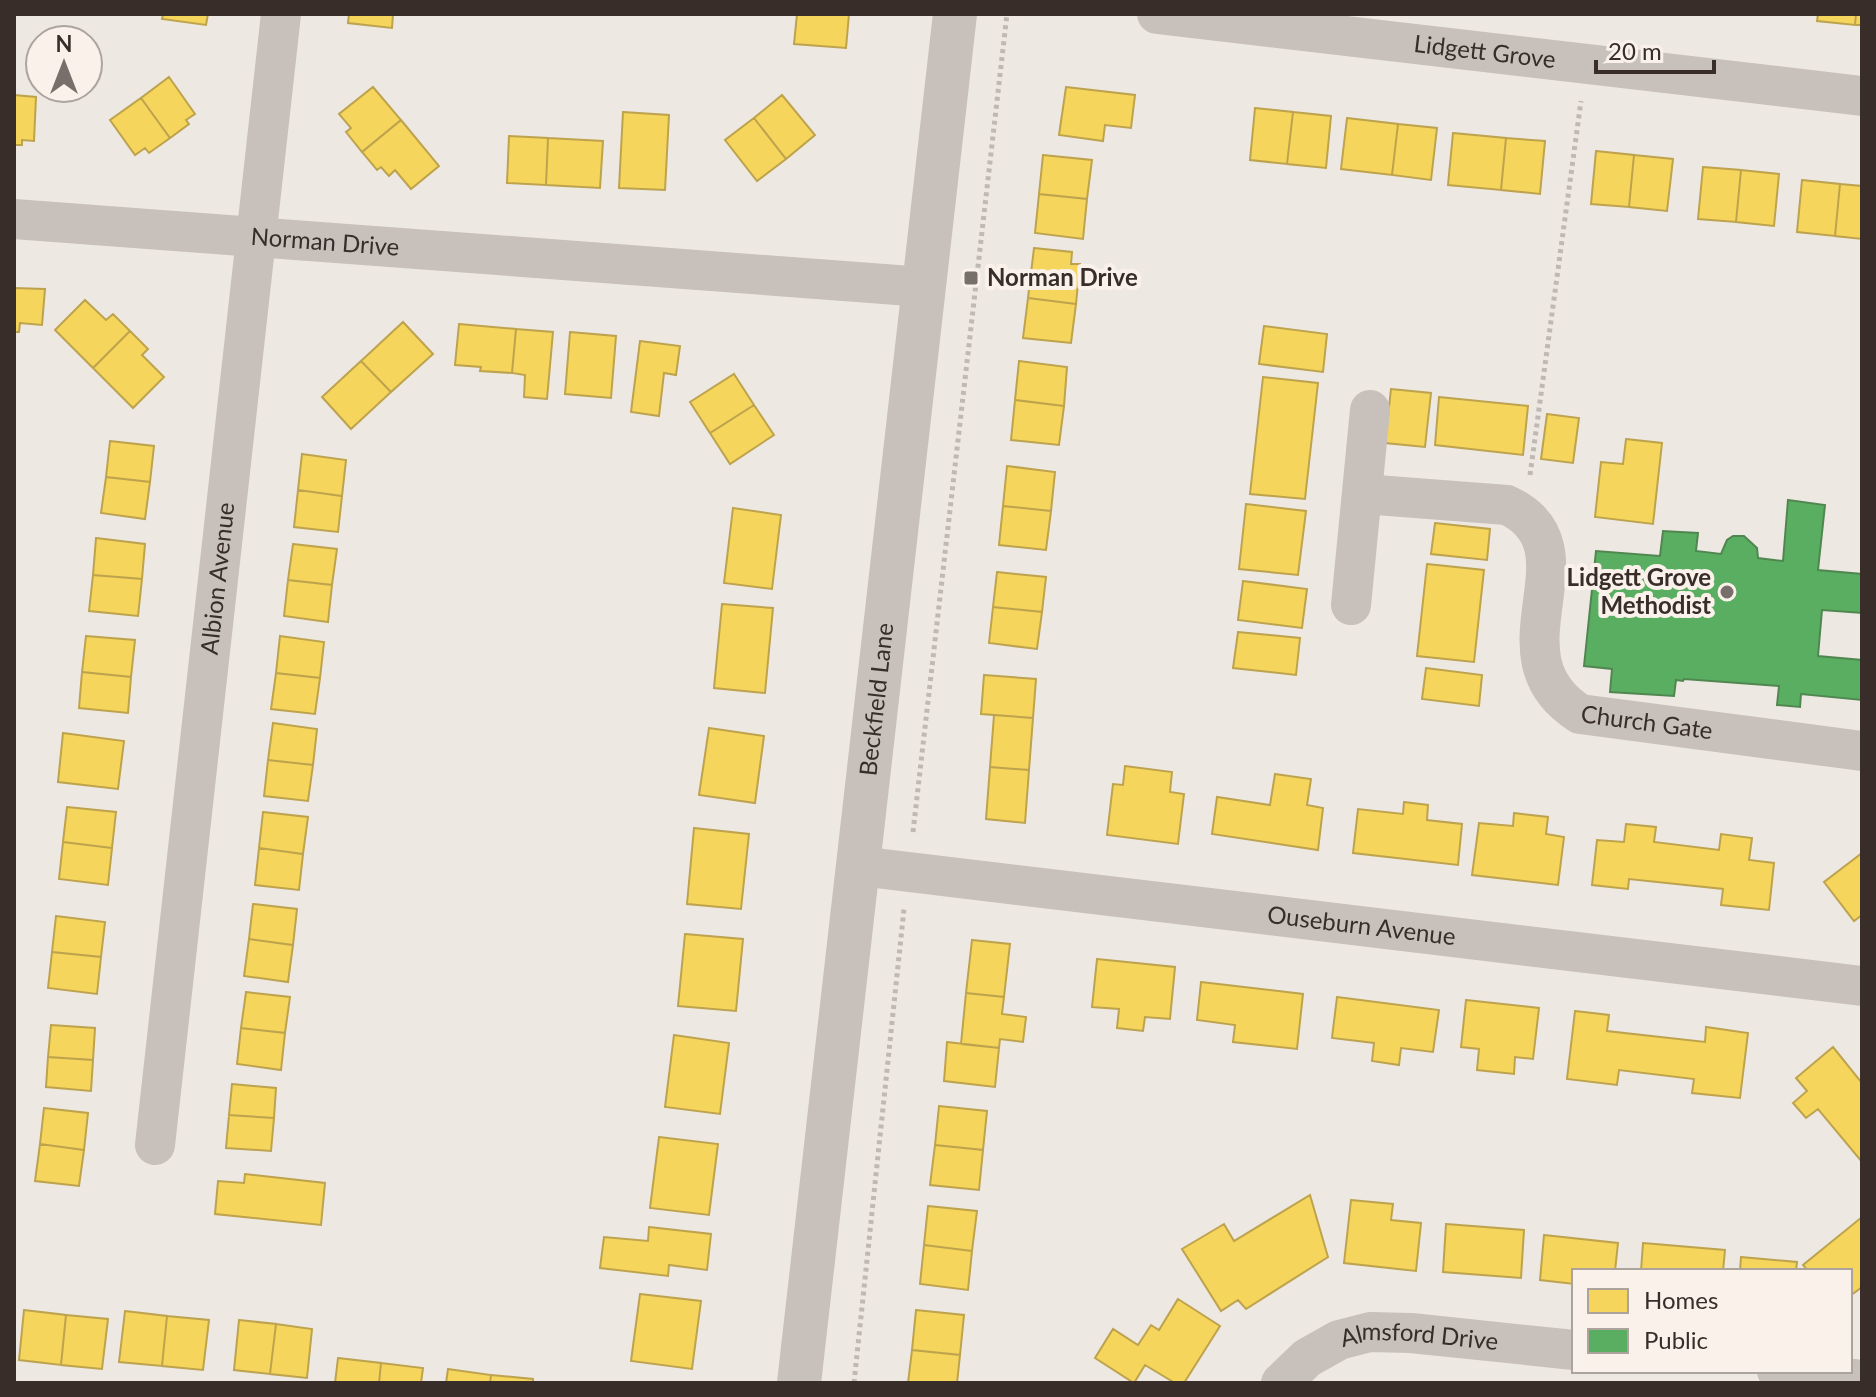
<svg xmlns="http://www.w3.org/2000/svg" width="1876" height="1397" font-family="Lato,sans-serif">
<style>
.homes{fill:#f6d55c;stroke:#bda34d;stroke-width:2}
.public{fill:#5aae61;stroke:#508750;stroke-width:2}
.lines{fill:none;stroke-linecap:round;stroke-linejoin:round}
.path{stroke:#c0b8b3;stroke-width:5;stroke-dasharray:4 4;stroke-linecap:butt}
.minor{stroke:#c7c0bb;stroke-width:40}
.tertiary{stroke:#c7c0bb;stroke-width:44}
.poi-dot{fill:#786e6a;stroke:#faf2ea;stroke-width:3}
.labels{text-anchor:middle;stroke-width:8;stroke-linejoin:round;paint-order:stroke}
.street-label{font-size:24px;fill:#382d29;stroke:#faf2ea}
.poi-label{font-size:24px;font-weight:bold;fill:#382d29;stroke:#faf2ea;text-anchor:start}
</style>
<rect width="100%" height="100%" fill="#eee8e2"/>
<!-- homes -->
<path class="homes" d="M163,14H208L206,25L162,19Z
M349,14H393L392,28L348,23Z
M797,14H849L846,48L794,44Z
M1818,14H1856L1855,25L1817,21Z
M1856,14H1862V25H1855Z
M169,77L195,114L186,120L189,124L170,138L141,98Z
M373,87L401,120L362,152L346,132L351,128L339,114Z
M1066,87L1135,95L1131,128L1105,125L1103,141L1059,135Z
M14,95L36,97L34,141L22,140V145H14Z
M782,95L815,135L786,159L754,118Z
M141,98L170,138L149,153L145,148L135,155L110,120Z
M1255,108L1293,112L1287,164L1250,160Z
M623,112L669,115L665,190L619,188Z
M1293,112L1331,116L1326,168L1287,164Z
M754,118L786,159L757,181L725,140Z
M1347,118L1398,124L1392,175L1341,169Z
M401,120L439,166L411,189L395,170L389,176L381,167L377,170L362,152Z
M1398,124L1437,128L1431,180L1392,175Z
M1453,133L1506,138L1501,190L1448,185Z
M509,136L548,138L546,185L507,183Z
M548,138L603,141L600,188L546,185Z
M1506,138L1545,141L1540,194L1501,190Z
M1596,151L1634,155L1629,207L1591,204Z
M1043,155L1092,160L1087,199L1039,194Z
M1634,155L1673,159L1667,211L1629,207Z
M1703,167L1741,170L1736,222L1698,219Z
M1741,170L1779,174L1774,226L1736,222Z
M1802,180L1840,184L1835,236L1797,232Z
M1840,184L1862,186V239L1835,236Z
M1039,194L1087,199L1083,239L1035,233Z
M1034,248L1072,252L1071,264H1080L1076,304L1028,298Z
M14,288L45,289L42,325L20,323L19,332H14Z
M1028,298L1076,304L1071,343L1023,338Z
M85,300L106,320L113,314L130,331L93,368L55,330Z
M403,322L433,354L391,392L361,361Z
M459,324L516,329L512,373L480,371L481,367L455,365Z
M1264,326L1327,334L1323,372L1259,364Z
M516,329L553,332L547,399L524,397L525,375L512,373Z
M130,331L148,349L142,355L164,377L133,408L93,368Z
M570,332L616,336L611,398L565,394Z
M640,341L680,346L676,375L664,373L659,416L631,412Z
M361,361L391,392L351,429L322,397Z
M1019,361L1067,367L1064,406L1015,400Z
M734,374L754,405L710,433L690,402Z
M1263,377L1318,383L1305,499L1250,494Z
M1391,389L1431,393L1425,447L1385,443Z
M1439,397L1528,406L1523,455L1435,445Z
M1015,400L1064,406L1059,445L1011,440Z
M754,405L774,435L730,464L710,433Z
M1547,414L1579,418L1573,463L1541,459Z
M1626,439L1662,443L1653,524L1595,517L1601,462L1623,464Z
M110,441L154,446L150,482L106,477Z
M302,454L346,460L342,496L298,490Z
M1007,466L1055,472L1051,511L1003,506Z
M106,477L150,482L145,519L101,513Z
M298,490L342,496L338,532L294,527Z
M1246,504L1306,511L1298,575L1239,569Z
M1003,506L1051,511L1046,550L999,545Z
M733,508L781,515L772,589L724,583Z
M1435,523L1490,529L1487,560L1431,554Z
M96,538L145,544L142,579L93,575Z
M293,544L337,549L332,585L288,580Z
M1427,564L1484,570L1474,662L1417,656Z
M997,572L1046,577L1042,612L993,607Z
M93,575L142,579L138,616L89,611Z
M288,580L332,585L328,622L284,616Z
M1243,581L1307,589L1302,628L1238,620Z
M722,604L773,608L765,693L714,688Z
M993,607L1042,612L1037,649L989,643Z
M1238,632L1300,638L1296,675L1233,668Z
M86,636L135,640L131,677L82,672Z
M280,636L324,642L320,678L276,673Z
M1426,668L1482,675L1479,706L1422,699Z
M82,672L131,677L128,713L79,708Z
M276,673L320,678L315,714L271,709Z
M984,675L1036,679L1033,718L981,714Z
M994,715L1033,718L1029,770L990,767Z
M273,723L317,729L313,765L268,760Z
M709,728L764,736L755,803L699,795Z
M63,733L124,741L118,789L58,782Z
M268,760L313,765L308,801L264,796Z
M1125,766L1172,772L1170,792L1184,794L1178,844L1107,835L1113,784L1123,785Z
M990,767L1029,770L1025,823L986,819Z
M1275,774L1311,779L1307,805L1323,808L1318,850L1212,834L1217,797L1270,805Z
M1404,802L1428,805L1427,820L1462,824L1458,865L1353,853L1358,809L1403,814Z
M67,807L116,812L112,848L63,842Z
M263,812L308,817L303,854L259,848Z
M1514,813L1548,817L1546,834L1564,837L1558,885L1472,875L1479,823L1513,826Z
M1626,824L1656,827L1654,842L1719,850L1721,834L1752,838L1749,860L1774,863L1769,910L1721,905L1723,889L1629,879L1628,889L1592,885L1597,840L1624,842Z
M694,828L749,834L741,909L687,904Z
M63,842L112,848L108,885L59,879Z
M259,848L303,854L299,890L255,885Z
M1862,853V915L1854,921L1824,882Z
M253,904L297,909L293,945L249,939Z
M56,916L105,922L101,957L52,952Z
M685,934L743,939L736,1011L678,1006Z
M249,939L293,945L288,982L244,976Z
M972,940L1010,944L1004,997L966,993Z
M52,952L101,957L97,994L48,988Z
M1097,959L1175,967L1170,1019L1145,1017L1143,1031L1117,1028L1119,1009L1092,1007Z
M1201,982L1303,994L1297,1049L1233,1042L1235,1025L1197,1020Z
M246,992L290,997L285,1033L241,1028Z
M966,993L1004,997L1002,1014L1026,1017L1023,1042L1000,1039L999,1048L961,1044Z
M1337,997L1439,1010L1433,1052L1401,1048L1399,1065L1372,1061L1374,1043L1332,1038Z
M1466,1000L1539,1008L1533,1059L1515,1057L1514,1074L1477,1070L1479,1049L1461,1047Z
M1575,1011L1609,1015L1607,1031L1705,1042L1706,1027L1748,1033L1740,1098L1692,1093L1694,1079L1619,1070L1617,1085L1567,1079Z
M51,1025L95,1028L93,1060L48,1057Z
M241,1028L285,1033L281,1070L237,1064Z
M674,1035L729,1043L720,1114L665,1107Z
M947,1042L999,1048L995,1087L944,1081Z
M1833,1047L1862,1083V1162L1818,1109L1806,1118L1793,1103L1807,1091L1796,1078Z
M48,1057L93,1060L91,1091L46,1087Z
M232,1084L276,1088L274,1118L229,1115Z
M939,1106L987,1111L983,1150L935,1145Z
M44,1108L88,1113L84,1150L40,1144Z
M229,1115L274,1118L271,1151L226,1148Z
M659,1137L718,1144L709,1215L650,1208Z
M40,1144L84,1150L79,1186L35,1181Z
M935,1145L983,1150L979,1190L930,1185Z
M245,1174L325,1183L321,1225L215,1214L218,1181L244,1183Z
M1310,1195L1328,1257L1246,1309L1238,1300L1221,1311L1182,1249L1224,1224L1234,1241Z
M1351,1200L1393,1204L1391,1220L1421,1223L1416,1271L1344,1263Z
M928,1206L977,1211L972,1251L924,1245Z
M1862,1217V1287L1850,1296V1271H1808L1803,1265Z
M1446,1224L1524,1230L1521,1278L1443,1272Z
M649,1227L711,1234L707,1270L669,1265L668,1276L600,1268L604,1237L648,1241Z
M1544,1235L1618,1243L1615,1271H1574V1284L1540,1280Z
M1643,1243L1725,1250L1723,1271H1641Z
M924,1245L972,1251L968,1290L920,1284Z
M1741,1257L1797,1262L1796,1271H1740Z
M640,1294L701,1301L692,1369L631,1361Z
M1178,1299L1220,1326L1184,1383H1175L1145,1365L1134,1383L1095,1358L1113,1329L1138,1345L1151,1325L1159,1330Z
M24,1310L66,1315L61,1365L19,1360Z
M916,1310L964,1315L960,1355L912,1350Z
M125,1311L167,1316L162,1366L119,1362Z
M66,1315L108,1319L102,1369L61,1365Z
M167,1316L209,1320L203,1370L162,1366Z
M239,1320L276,1324L270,1374L234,1370Z
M276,1324L312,1329L307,1378L270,1374Z
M912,1350L960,1355L957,1383H908Z
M338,1358L381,1363L379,1383H335Z
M381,1363L423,1368L421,1383H379Z
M448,1369L491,1375L490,1383H446Z
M491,1375L533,1379V1383H490Z"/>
<!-- public -->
<path class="public" d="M1788,500L1825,505L1818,570L1862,574V613L1822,610L1818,656L1862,660V700L1801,694L1800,707L1777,705L1779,686L1684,679L1683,681L1676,680L1674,696L1610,692L1612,669L1584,666L1596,551L1660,556L1663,531L1698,533L1696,551L1721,554L1727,540L1733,536H1744L1757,548L1758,558L1783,561Z"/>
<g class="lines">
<!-- path -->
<path class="path" d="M1530,475L1581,101
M913,832L1007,14
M854,1383L904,909"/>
<!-- minor -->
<g class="minor">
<path id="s1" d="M1157,14L1862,96"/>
<path id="s2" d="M14,219L924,287"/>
<path id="s3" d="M1363,494L1507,505C1600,549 1485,654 1580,714L1862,751"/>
<path d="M1351,605L1370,410"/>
<path id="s4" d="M859,866L1862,986"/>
<path id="s5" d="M155,1145L281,14"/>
<path d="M1777,1371L1862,1380"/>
<path id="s6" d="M1281,1383L1307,1358L1339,1340L1370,1332L1411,1333L1574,1350"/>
</g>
<!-- tertiary -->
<path class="tertiary" id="s7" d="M799,1383L955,14"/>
</g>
<!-- markers -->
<g class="poi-dot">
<rect x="963" y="270" width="16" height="16" rx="4"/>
<circle cx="1727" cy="592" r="8"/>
</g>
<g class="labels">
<!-- street labels -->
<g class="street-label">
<text dy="8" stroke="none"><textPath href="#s1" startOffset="330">Lidgett Grove</textPath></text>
<text dy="8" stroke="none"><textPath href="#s2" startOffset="312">Norman Drive</textPath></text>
<text dy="8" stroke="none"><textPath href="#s5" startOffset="570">Albion Avenue</textPath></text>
<text dy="8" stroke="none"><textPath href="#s7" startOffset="688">Beckfield Lane</textPath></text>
<text dy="8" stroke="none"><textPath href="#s3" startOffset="452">Church Gate</textPath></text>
<text dy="8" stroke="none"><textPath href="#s4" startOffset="506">Ouseburn Avenue</textPath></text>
<text dy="8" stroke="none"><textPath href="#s6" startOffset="154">Almsford Drive</textPath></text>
</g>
<!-- poi labels -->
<g class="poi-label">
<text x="987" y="286">Norman Drive</text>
<text x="1711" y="586" text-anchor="end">Lidgett Grove<tspan x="1711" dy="28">Methodist</tspan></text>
</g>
</g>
<!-- border -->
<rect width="1876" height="1397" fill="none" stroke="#382d29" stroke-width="32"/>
<!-- legend -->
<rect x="1572" y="1269" width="280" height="104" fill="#faf2ea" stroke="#aca39d" stroke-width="2"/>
<rect x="1588" y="1289" width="40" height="24" fill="#f6d55c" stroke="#aca39d" stroke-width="2"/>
<text x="1644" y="1309" font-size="24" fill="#382d29">Homes</text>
<rect x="1588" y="1329" width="40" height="24" fill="#5aae61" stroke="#aca39d" stroke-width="2"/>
<text x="1644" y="1349" font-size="24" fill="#382d29">Public</text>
<!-- north arrow -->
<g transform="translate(64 64)"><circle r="38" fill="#faf2ea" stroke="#aca39d" stroke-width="2"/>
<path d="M0-6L14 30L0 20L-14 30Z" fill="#786e6a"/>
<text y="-12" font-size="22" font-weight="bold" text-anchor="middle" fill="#382d29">N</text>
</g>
<!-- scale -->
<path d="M1596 60v12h118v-12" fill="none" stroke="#382d29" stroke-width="4"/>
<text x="1608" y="60" font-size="24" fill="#382d29" stroke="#faf2ea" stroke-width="6" paint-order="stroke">20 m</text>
</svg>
